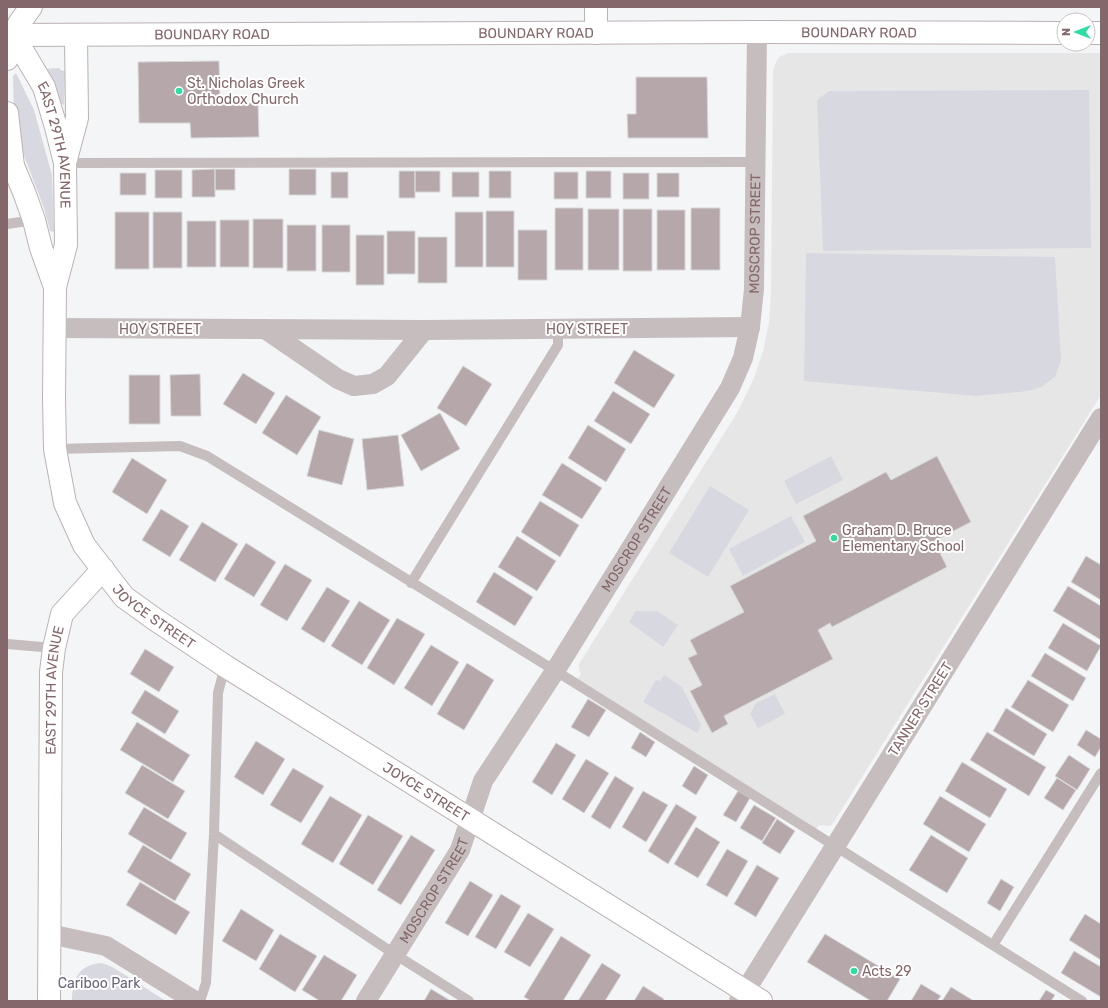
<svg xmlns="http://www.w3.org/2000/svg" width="1108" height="1008" font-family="Rubik,sans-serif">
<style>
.built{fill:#e7e6e7}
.green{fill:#d8d8e1}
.building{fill:#b6a8aa;stroke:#d6d7d8}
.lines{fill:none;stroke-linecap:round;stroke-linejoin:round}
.secondary-casing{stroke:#bcb2b3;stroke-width:24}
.primary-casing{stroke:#bab1b2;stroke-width:24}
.lane{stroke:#c6bdbe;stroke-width:10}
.street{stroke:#c6bdbe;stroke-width:20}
.secondary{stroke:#fff;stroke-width:22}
.primary{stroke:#fff;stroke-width:22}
.poi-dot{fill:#2ddda1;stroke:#fff;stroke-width:1.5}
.labels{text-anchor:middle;stroke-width:4;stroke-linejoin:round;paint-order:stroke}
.street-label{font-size:14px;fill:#84676a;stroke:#fff}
.poi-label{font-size:14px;fill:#84676a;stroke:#fff;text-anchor:start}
.park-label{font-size:14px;fill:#6a657b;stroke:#fff}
</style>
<rect width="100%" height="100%" fill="#f4f5f7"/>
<!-- built -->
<path class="built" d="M788,53H1101V395L832,825L828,826L819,825L814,833L575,683L581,674L579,669V664L737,413L754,378L763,351L769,323L771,291L773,71L776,62L779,57Z"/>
<!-- green -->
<path class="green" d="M60,68V70L65,71L64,105L60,103L55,88L45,69Z
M16,73L34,110L52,175L54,232L50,231L44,208L20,145L14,117L13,76Z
M1089,90L1091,248L823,251L817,100L829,91Z
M806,253L1055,257L1061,360L1055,377L1041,387L1028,391L976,396L804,381Z
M831,456L843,480L796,504L784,481Z
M710,486L749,510L708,577L669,553Z
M791,516L805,542L743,576L729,549Z
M636,611H657L678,625L663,647L629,622Z
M664,675L682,687L701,725L697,733L643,702L656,680L660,681Z
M775,694L785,714L758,728L750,714L756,703Z
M101,963L108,965L114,968L166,1001H72C72,980 78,965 101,963Z"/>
<!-- building -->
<path class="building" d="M219,61L220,104L258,103L259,137L191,138L190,123H139L138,62Z
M636,77H707L708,138H628L627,114H636Z
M215,169V197H192V170Z
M215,169H235V190H215Z
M289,169H316V195H289Z
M155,170H182V198H155Z
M399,171H415V198H399Z
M415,171H440V192H415Z
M489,171H511V198H489Z
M586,171H611V198H586Z
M331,172H348V198H331Z
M452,172H479V197H452Z
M554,172H578V199H554Z
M120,173H146V195H120Z
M623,173H649V199H623Z
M657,173H679V197H657Z
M555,208H583V270H555Z
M691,208H720V270H691Z
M588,209H619V270H588Z
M623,209H652V271H623Z
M657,210H685V270H657Z
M486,211H514V267H486Z
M115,212H149V269H115Z
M153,212H182V268H153Z
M455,212H483V267H455Z
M253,219H283V268H253Z
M220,220H249V267H220Z
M187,221H216V267H187Z
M287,225H316V271H287Z
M322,225H350V272H322Z
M518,230H547V280H518Z
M387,231H415V274H387Z
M356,235H384V285H356Z
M418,237H447V283H418Z
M634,350L675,375L654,408L614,383Z
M463,366L492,384L466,426L437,408Z
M243,373L275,393L256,424L223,404Z
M200,374L201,416H171L170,375Z
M129,375H160V424H129Z
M613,391L650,414L631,444L594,421Z
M286,395L321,417L297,455L262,433Z
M440,413L460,449L421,471L401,435Z
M588,425L626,449L606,482L568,458Z
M319,430L354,439L342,485L307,476Z
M398,435L404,486L367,490L362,439Z
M937,456L971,522L934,541L947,567L832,627L830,623L818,630L833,659L724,716L728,724L712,733L690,691L702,685L688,658L697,654L690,640L744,612L730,586L816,541L803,516L886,472L891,480Z
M132,458L167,480L147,514L112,492Z
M562,463L602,488L582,519L542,495Z
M540,501L579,525L560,557L521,532Z
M161,509L189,526L170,557L142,540Z
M202,522L238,544L215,582L179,560Z
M517,536L556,561L537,591L498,567Z
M246,543L276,562L254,597L224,579Z
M1086,556L1101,565V600L1071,582Z
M285,564L312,580L287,621L260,605Z
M494,572L533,597L515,626L476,602Z
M1068,586L1101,606V640L1053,611Z
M327,587L350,601L324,643L301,629Z
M359,601L390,620L362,665L331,646Z
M397,618L425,634L394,685L367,668Z
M1063,623L1101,646L1087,671L1048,648Z
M431,645L459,662L432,706L404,688Z
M145,649L174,667L159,692L130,674Z
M1045,653L1086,678L1073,701L1031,676Z
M467,663L494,680L464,730L437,714Z
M1028,680L1069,705L1053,732L1011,707Z
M145,690L179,711L165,734L131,713Z
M588,699L606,710L589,737L571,727Z
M1006,708L1047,734L1034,756L993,731Z
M137,722L190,755L173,782L120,750Z
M1086,730L1101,739V747L1095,757L1077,745Z
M640,732L655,742L646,757L631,748Z
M987,732L1046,767L1029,796L970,760Z
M256,741L285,759L263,795L234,777Z
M556,743L576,755L552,795L532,782Z
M1069,755L1090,769L1077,790L1055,776Z
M586,759L609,773L584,813L562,799Z
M962,762L1007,789L990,818L945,791Z
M142,765L185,791L168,819L125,793Z
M694,766L708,775L696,795L682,786Z
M293,768L324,786L301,823L270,805Z
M615,776L634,788L610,829L591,817Z
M1057,778L1076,790L1063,810L1044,798Z
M643,791L668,805L646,842L622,827Z
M738,791L750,798L736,822L723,815Z
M330,796L362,815L333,863L301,844Z
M940,796L986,824L969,852L923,824Z
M676,804L697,817L668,864L648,851Z
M754,805L776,818L762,841L740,828Z
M144,807L187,833L171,860L128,834Z
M368,815L403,836L373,885L339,864Z
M777,819L795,831L780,854L762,843Z
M696,827L720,842L698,878L674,864Z
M411,835L435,850L401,905L377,890Z
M931,835L968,858L947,893L909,870Z
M143,845L191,874L175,901L127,872Z
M727,849L748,861L727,897L706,885Z
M757,865L779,878L756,917L734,904Z
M1001,879L1014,887L1000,911L987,903Z
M470,881L493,895L468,936L445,923Z
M140,882L190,912L176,935L126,905Z
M501,894L521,906L496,949L475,937Z
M241,909L274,930L256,961L222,941Z
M528,913L554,929L530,967L504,952Z
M1085,914L1101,924V960L1069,940Z
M280,934L317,956L295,992L259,969Z
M825,934L900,979L887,1001H871L807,962Z
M561,936L591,955L563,1001H531L524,997Z
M1074,951L1101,967V997L1061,973Z
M324,955L357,975L341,1001H320L302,990Z
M602,963L621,975L605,1001H578Z
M921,984L941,996L937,1001H911Z
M643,986L664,999L663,1001H634Z
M951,987L974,1001H942Z
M431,989L451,1001H424Z
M1046,990L1055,995L1051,1001H1039Z"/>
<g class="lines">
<!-- secondary casing -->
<g class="secondary-casing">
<g id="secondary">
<path d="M596,7V33"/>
<path id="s2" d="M13,35L44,87L56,127L65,163L66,245L55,287L54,399L55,449L65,503L84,545L124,597L156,620L225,666L761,1001"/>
<path d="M7,59L8,51L13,35"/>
<path d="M7,113L13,166L24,192L34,220L41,248L55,287"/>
<path id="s3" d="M49,1001L51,672L54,648L62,614L103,569"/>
</g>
</g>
<!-- primary casing -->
<g class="primary-casing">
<g id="primary">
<path d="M1088,33H1101"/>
<path id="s4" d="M7,35L757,32L1064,33"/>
<path d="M13,35L20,22L31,7"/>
<path d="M7,160L13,166"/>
<path d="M65,163L77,118L76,35"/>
</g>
</g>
<!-- lane -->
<path class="lane" d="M65,163L756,162
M7,224L34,220
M55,449L180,446L207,456L575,683L1082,1001
M411,583L558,345V329
M7,644L54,648
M214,834L396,955L469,1001
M993,945L1101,773
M200,1001L206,983L214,834L218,693L225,666"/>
<!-- street -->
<g class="street">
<path d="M55,328L424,330L750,327"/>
<path d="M265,329L338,379L354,386L373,384L387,376L424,330"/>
<path d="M49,934L106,946L195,1001"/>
<path id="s1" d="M366,1001L460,850L483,781L555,671L730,388L743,358L750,327L754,289L757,32"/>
<path d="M739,1001L1101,418"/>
</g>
<!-- secondary -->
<use href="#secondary" class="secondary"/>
<!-- primary -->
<use href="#primary" class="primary"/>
</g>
<!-- markers -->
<g class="poi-dot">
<circle cx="179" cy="91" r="4"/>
<circle cx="834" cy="538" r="4"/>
<circle cx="854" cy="971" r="4"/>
</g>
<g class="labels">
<!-- street labels -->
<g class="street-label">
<text dy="5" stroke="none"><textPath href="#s4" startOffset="852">BOUNDARY ROAD</textPath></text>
<text dy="5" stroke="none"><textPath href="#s4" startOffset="529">BOUNDARY ROAD</textPath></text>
<text dy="5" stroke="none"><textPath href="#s4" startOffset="205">BOUNDARY ROAD</textPath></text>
<text dy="5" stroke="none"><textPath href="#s2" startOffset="120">EAST 29TH AVENUE</textPath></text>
<text dy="5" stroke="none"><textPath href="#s1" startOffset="873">MOSCROP STREET</textPath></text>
<text x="160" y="334">HOY STREET</text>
<text x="587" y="334">HOY STREET</text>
<text dy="5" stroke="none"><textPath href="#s1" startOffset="537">MOSCROP STREET</textPath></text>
<text dy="5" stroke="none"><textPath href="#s2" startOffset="629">JOYCE STREET</textPath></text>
<text dy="5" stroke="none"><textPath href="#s3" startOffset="311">EAST 29TH AVENUE</textPath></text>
<text transform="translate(920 709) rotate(-58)" y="5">TANNER STREET</text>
<text dy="5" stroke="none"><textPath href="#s2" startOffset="953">JOYCE STREET</textPath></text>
<text dy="5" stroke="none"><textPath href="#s1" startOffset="130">MOSCROP STREET</textPath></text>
</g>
<!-- poi labels -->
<g class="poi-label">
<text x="187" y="88">St. Nicholas Greek<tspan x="187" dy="16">Orthodox Church</tspan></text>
<text x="842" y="535">Graham D. Bruce<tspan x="842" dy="16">Elementary School</tspan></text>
<text x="862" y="976">Acts 29</text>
</g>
<!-- park labels -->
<g class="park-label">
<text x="99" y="988">Cariboo Park</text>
</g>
</g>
<!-- border -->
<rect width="1108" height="1008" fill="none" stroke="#84676a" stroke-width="16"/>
<!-- north arrow -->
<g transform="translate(1076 32) rotate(270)"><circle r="19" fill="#ffffff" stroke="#cec2c3"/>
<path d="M0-3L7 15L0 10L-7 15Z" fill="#2ddda1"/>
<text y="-6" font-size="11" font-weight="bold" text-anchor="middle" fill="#84676a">N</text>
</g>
</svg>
